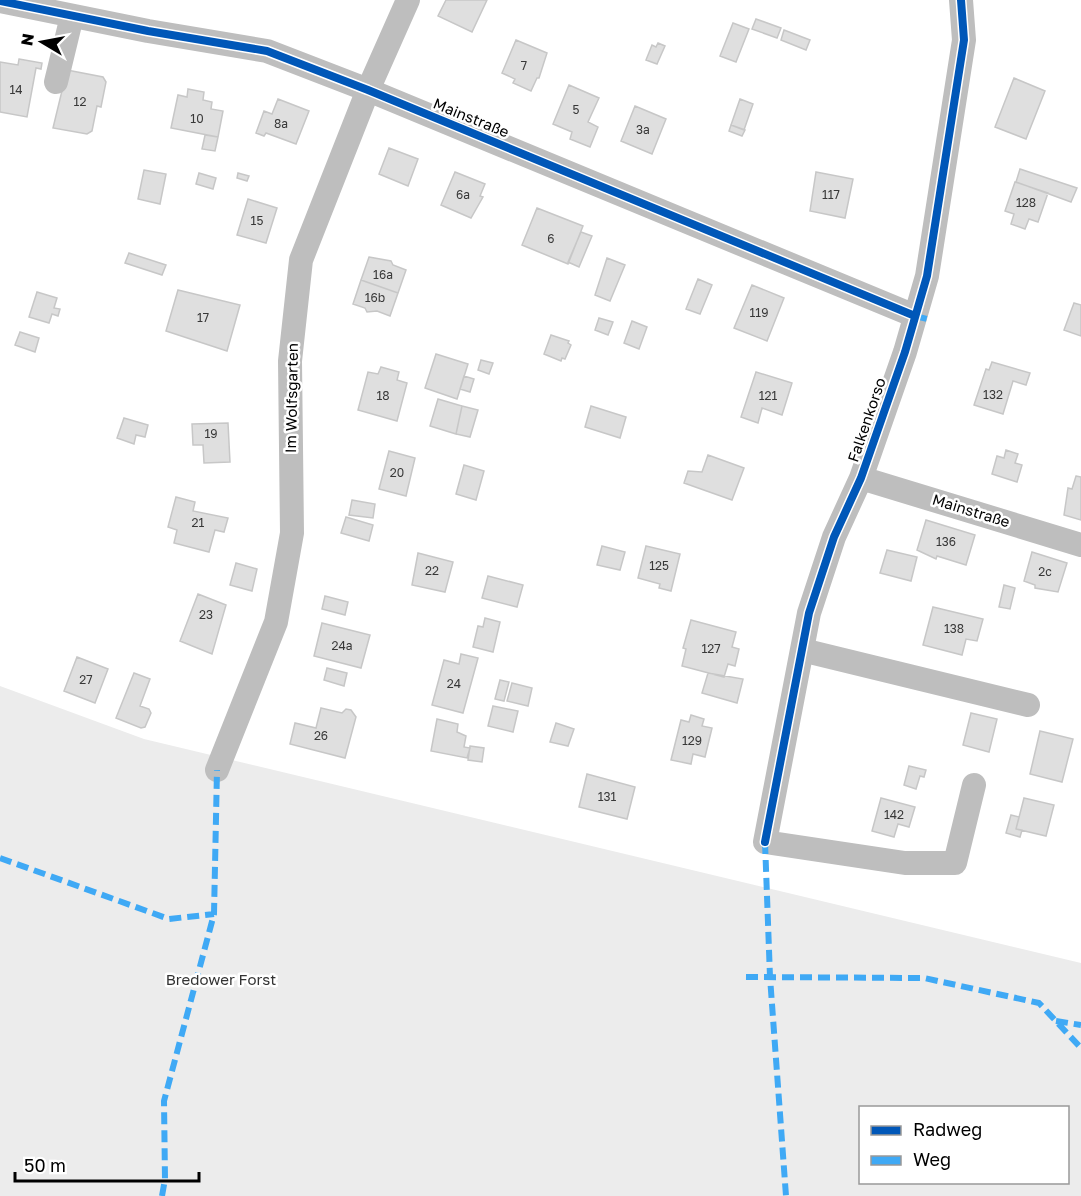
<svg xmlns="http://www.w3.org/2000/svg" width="1081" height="1196" font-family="'Golos Text',sans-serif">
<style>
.green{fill:#ececec;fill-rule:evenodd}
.building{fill:#dfdfdf;stroke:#c7c7c7;stroke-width:1.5}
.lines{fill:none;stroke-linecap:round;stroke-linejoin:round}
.minor{stroke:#bebebe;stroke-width:24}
.quiet{stroke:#3fa9f5;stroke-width:6;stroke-dasharray:12 6;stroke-linecap:butt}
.cycleway-casing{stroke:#fff;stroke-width:11}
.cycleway{stroke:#0057b8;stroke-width:8}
.labels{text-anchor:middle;stroke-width:5;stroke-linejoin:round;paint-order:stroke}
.number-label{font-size:12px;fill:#383838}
.street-label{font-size:15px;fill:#000;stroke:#fff}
.park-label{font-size:15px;fill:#333;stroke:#fff}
</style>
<rect width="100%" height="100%" fill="#fff"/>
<!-- green -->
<path class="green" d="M0,686L144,739L1081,963V1196H0ZM860,1108H1068V1182H860Z"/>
<!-- building -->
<path class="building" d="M446,0H487L472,32L438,16Z
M756,19L781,28L777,38L752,29Z
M733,23L749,29L736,62L720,56Z
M784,30L810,40L806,50L781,40Z
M516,40L547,53L539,78H537L531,91L513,83L515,79L502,73Z
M658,43L665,46L657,64L646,60L652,45L656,47Z
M19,59L42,63L41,69L36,68L27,117L0,112V62L18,65Z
M67,70L103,77L106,82L101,107L97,106L92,131L87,134L53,128Z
M1014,78L1045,91L1026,139L995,127Z
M569,85L599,98L588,122L598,127L590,147L570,139L572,132L553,124Z
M188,89L204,92L203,100L212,102L211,109L223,111L218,137L171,128L178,95L187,97Z
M278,99L309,111L296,144L266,133L264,136L256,133L264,111L272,114Z
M740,99L753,104L744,130L731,125Z
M635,106L666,119L652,154L621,141Z
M731,125L745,130L742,136L729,131Z
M205,135L218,137L215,151L202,149Z
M389,148L418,159L408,186L379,174Z
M1020,169L1077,188L1071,202L1016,182Z
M144,170L166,174L160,204L138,199Z
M455,172L485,184L480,196L483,197L471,218L441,205Z
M816,172L853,179L845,218L810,211Z
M199,173L216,178L213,189L196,184Z
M238,173L249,176L247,181L237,178Z
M1015,182L1048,193L1038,222L1029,219L1025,229L1011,224L1014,214L1005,211Z
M248,199L277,208L266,243L237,235Z
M537,208L583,226L568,264L522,245Z
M581,232L592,236L579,267L568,262Z
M129,253L166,265L162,275L125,263Z
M369,257L391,261L393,265L406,270L398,293L361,280Z
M607,258L625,265L610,301L595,295Z
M698,279L712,285L700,314L686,309Z
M361,280L398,293L390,316L377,311L367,312L365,308L353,304Z
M752,285L784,298L767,341L734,328Z
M178,290L240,305L227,351L166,331Z
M37,292L57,298L54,308L60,309L58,316L52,314L49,323L29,317Z
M1074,303L1081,305V336L1064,330Z
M599,318L613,322L608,335L595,330Z
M632,321L647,327L639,349L624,343Z
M20,332L39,338L35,352L15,345Z
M551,335L569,341L568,343L571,345L565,359L562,358L561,361L544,354Z
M436,354L468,364L457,399L425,388Z
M481,360L493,363L489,374L478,370Z
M992,362L1030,373L1026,385L1013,381L1003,414L974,405L986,369L989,370Z
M381,367L399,372L397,380L407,383L397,421L358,410L368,372L378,374Z
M756,372L792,383L782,415L762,408L758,423L741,417Z
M464,376L474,379L470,392L460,389Z
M438,399L462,406L456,434L430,426Z
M462,406L478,410L470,437L456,434Z
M591,406L626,417L620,438L585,427Z
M124,418L148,425L145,437L136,435L134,444L117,438Z
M228,423L230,462L204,463L203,445H193L192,424Z
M1006,450L1018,454L1015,463L1022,465L1017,482L992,474L997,456L1004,458Z
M389,451L415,458L406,496L379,489Z
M708,455L744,468L732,500L684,483L688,471L702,472Z
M464,465L484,471L476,500L456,494Z
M1076,476L1081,477V520L1064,515L1068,488L1072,489Z
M176,497L195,502L193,511L228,518L224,532L215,530L209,552L174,543L177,530L168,527Z
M352,500L375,504L373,518L349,515Z
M346,517L373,525L369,541L341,533Z
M926,520L975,535L966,565L937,556L936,559L917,550Z
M602,546L625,552L620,570L597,565Z
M646,546L680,554L671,591L659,588L660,584L638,578Z
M887,550L917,557L911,581L880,573Z
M1032,552L1067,563L1058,592L1035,588V585L1024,581Z
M418,553L453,562L445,592L412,585Z
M236,563L257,569L252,591L230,585Z
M488,576L523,585L517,607L482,598Z
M1004,585L1015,588L1010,609L999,607Z
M198,594L226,605L212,654L180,641Z
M325,596L348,602L345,615L322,609Z
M933,607L983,619L977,641L966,639L962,655L923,645Z
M485,618L500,622L493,652L473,647L478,626L483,627Z
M691,620L736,632L732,647L739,649L735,666L728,664L724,677L682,666L686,649L683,648Z
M322,623L370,635L361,668L314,656Z
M461,654L478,658L463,713L432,705L444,660L459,664Z
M77,657L108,669L95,703L64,691Z
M327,668L347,673L344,686L324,680Z
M134,673L150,679L140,706L149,709L151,713L145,727L141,728L116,718Z
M708,673L743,679L737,703L702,693Z
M500,680L509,682L504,701L495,699Z
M512,683L532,688L528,706L507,701Z
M493,706L518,711L513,732L488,726Z
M321,708L342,713L346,709L351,710L356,717L345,758L290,744L295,723L316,728Z
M971,713L997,719L989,752L963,745Z
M691,715L704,719L702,726L712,728L705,757L693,754L691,764L671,760L681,720L689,722Z
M437,719L458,724L457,732L466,736L464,747L470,748L467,758L431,751Z
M556,723L574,729L568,746L550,742Z
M1040,731L1073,739L1062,782L1030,774Z
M470,746L484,748L482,762L468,760Z
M909,766L926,770L924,777L920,776L916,789L904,785Z
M587,774L635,787L627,819L579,807Z
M881,798L915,807L909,827L898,824L894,837L872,831Z
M1024,798L1054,805L1046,836L1016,829Z
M1011,815L1019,817L1016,829L1022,830L1020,837L1006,833Z"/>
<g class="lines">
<!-- minor -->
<path class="minor" d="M961,0L964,40L927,276L905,352L861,478L834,537L809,613L765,842L905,863H955L974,785
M0,1L148,31L267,51L368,90L915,316
M56,82L72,16
M861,478L1081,545
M802,650L1028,705
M217,770L276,622L292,533L290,361L301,260L368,90L408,0"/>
<!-- quiet -->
<path class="quiet" d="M915,316L931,320
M765,842L770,977L786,1196
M0,858L169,919L214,914
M746,977L924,978L1039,1003L1081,1048
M1056,1021L1081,1025
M162,1196L165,1179L164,1101L214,914L217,770"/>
<!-- cycleway casing -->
<g class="cycleway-casing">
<path id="cycleway" d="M0,1L148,31L267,51L368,90L915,316
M765,842L809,613L834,537L861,478L905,352L927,276L964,40L961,0"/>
</g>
<!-- cycleway -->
<use href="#cycleway" class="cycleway"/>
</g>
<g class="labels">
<!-- number labels -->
<g class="number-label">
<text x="524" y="70">7</text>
<text x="16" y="94">14</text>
<text x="80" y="106">12</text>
<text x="576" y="114">5</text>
<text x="197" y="123">10</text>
<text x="281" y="128">8a</text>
<text x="643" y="134">3a</text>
<text x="463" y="199">6a</text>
<text x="831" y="199">117</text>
<text x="1026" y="207">128</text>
<text x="257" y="225">15</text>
<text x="551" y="243">6</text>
<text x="383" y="279">16a</text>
<text x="375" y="302">16b</text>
<text x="759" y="317">119</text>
<text x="203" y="322">17</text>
<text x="993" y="399">132</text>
<text x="383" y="400">18</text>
<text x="768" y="400">121</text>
<text x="211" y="438">19</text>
<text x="397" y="477">20</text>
<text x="198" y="527">21</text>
<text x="946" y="546">136</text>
<text x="659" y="570">125</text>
<text x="432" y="575">22</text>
<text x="1045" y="576">2c</text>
<text x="206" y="619">23</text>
<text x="954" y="633">138</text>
<text x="342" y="650">24a</text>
<text x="711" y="653">127</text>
<text x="86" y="684">27</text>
<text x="454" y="688">24</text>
<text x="321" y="740">26</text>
<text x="692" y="745">129</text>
<text x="607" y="801">131</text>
<text x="894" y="819">142</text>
</g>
<!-- street labels -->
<g class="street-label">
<text transform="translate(471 118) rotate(22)" y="5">Mainstraße</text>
<text transform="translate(292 398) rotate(-89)" y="5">Im Wolfsgarten</text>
<text transform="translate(867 420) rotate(-71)" y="5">Falkenkorso</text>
<text transform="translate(971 511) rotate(17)" y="5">Mainstraße</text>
</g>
<!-- park labels -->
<g class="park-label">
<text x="221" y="985">Bredower Forst</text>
</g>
</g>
<!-- legend -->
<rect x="859" y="1106" width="210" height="78" fill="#ffffff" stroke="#999999" stroke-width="1.5"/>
<rect x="871" y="1126" width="30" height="9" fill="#0057b8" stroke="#999999" stroke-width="1.5"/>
<text x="913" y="1136" font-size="18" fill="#000000">Radweg</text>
<rect x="871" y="1156" width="30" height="9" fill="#3fa9f5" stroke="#999999" stroke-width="1.5"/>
<text x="913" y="1166" font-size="18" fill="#000000">Weg</text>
<!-- north arrow -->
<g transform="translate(42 42) rotate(280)" stroke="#ffffff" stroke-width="4.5" paint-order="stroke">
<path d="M0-4.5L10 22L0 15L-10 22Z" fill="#000000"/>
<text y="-9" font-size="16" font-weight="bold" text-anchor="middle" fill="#000000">N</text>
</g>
<!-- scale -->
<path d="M15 1172v9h184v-9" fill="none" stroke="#000000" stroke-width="3"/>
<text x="24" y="1172" font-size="18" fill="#000000" stroke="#ffffff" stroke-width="4.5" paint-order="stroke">50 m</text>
</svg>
